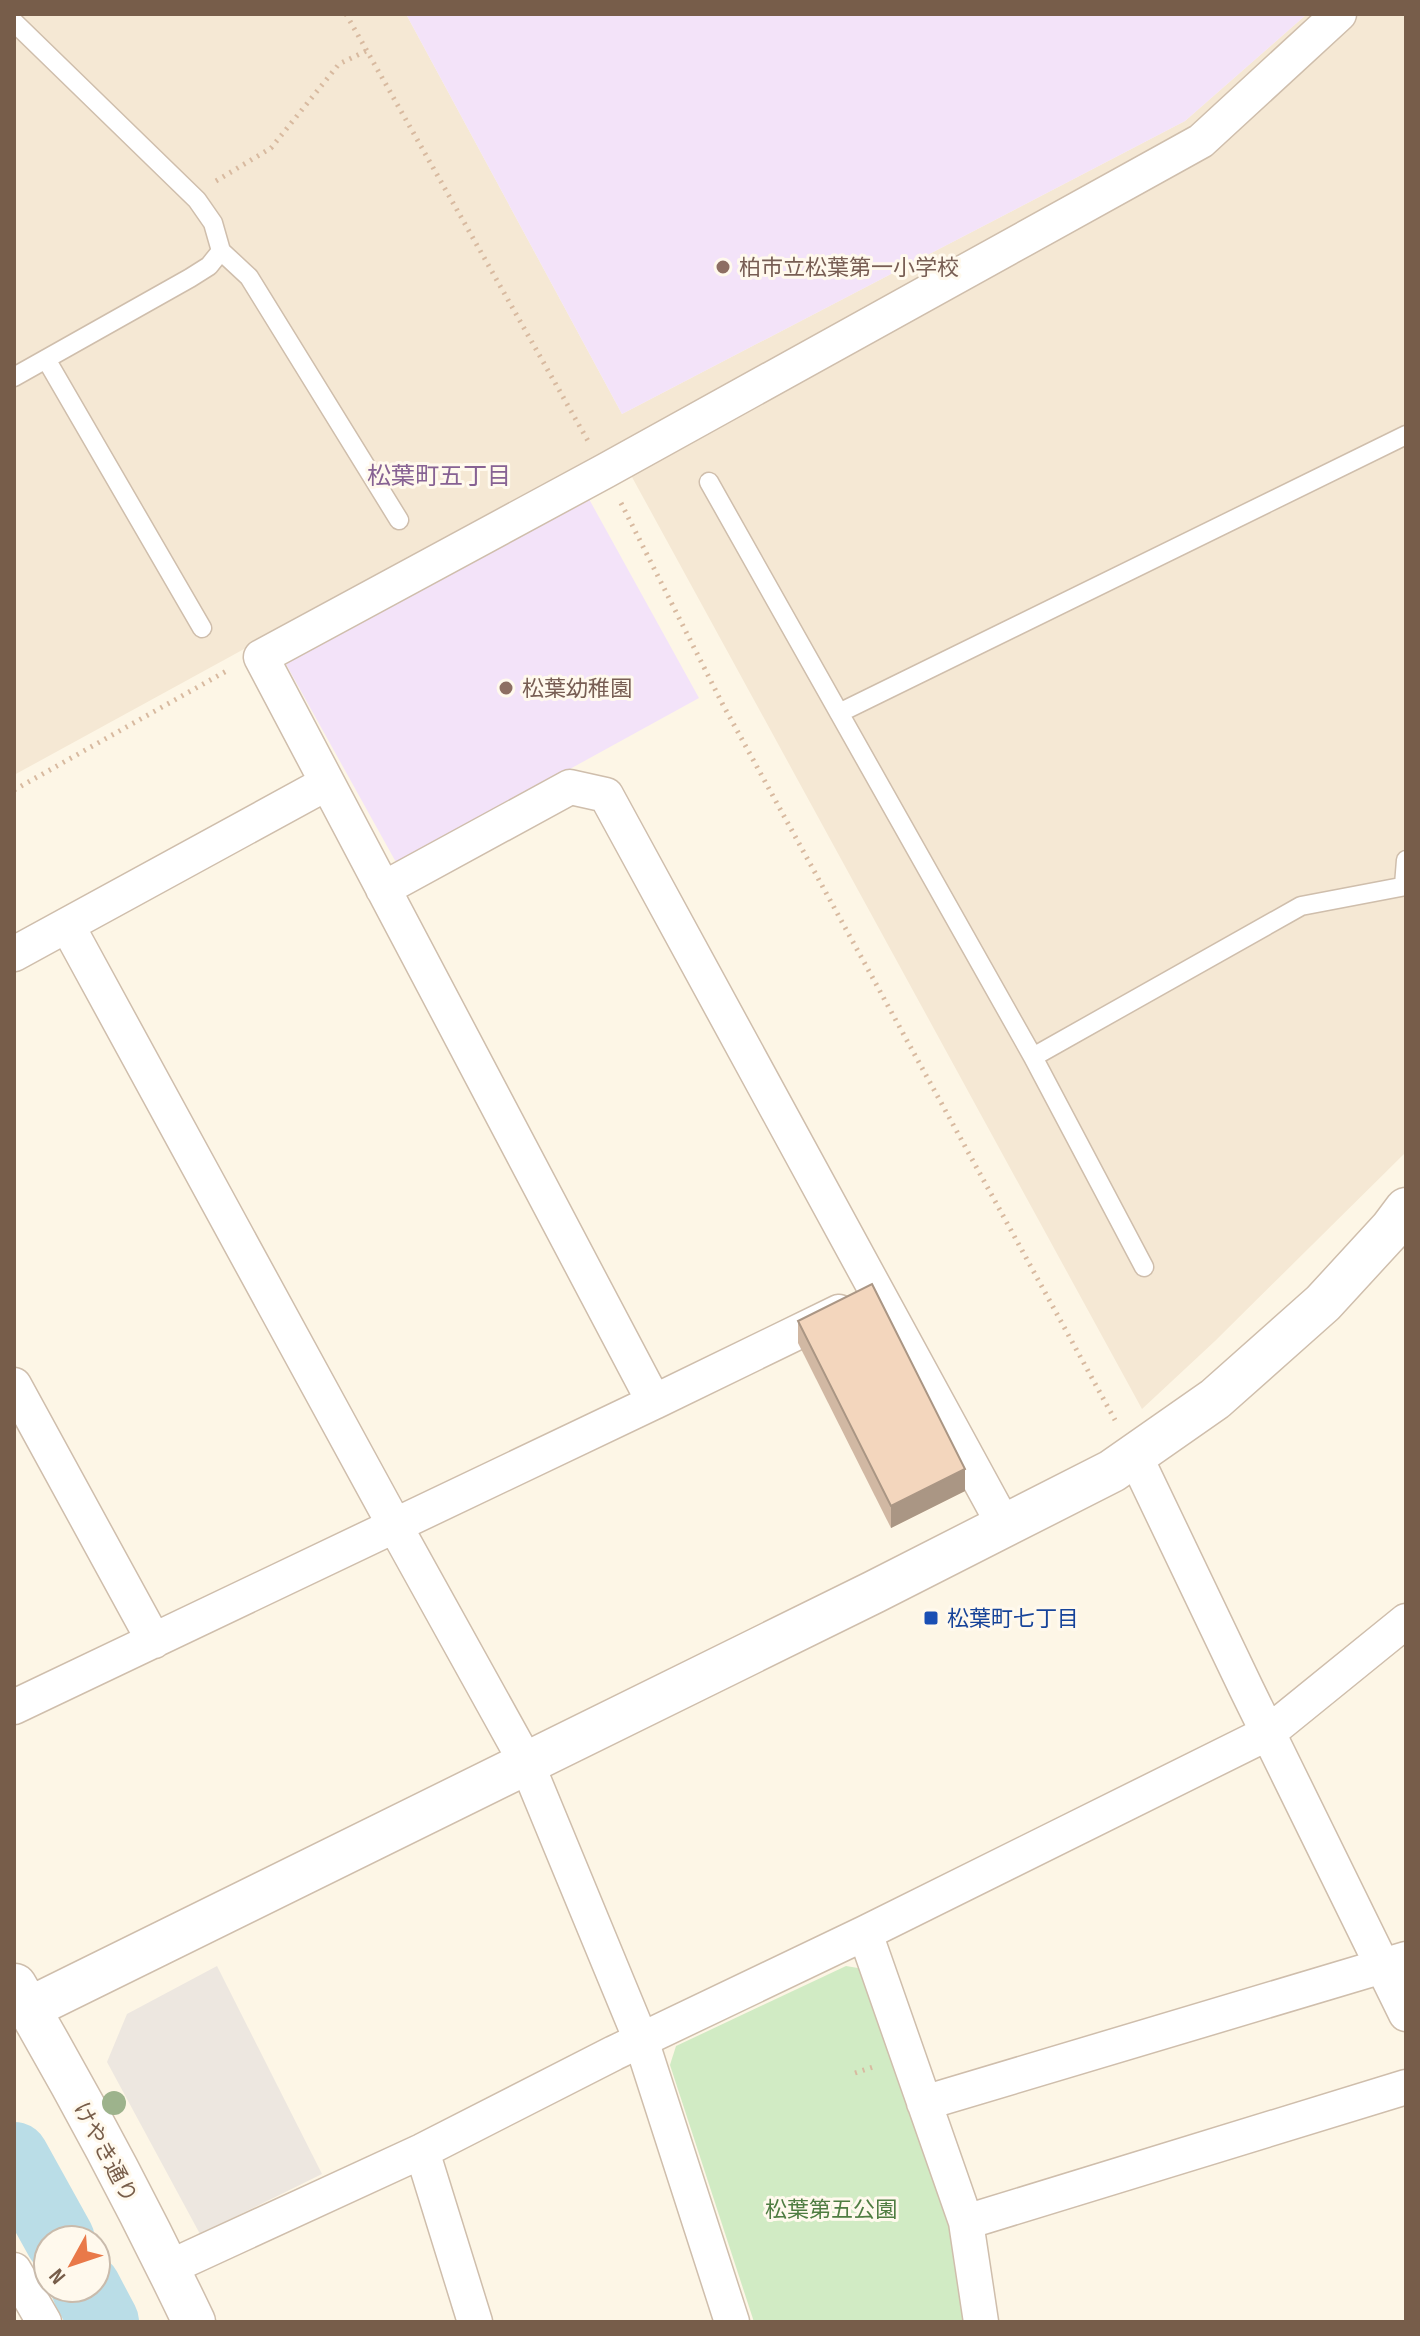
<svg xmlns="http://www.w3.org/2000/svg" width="1420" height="2336" font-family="'Sofia Sans Condensed','Noto Sans JP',sans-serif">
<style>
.residential{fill:#f5e8d4}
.industrial{fill:#ede7e0}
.education{fill:#f3e3f9}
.park{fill:#d1ebc4}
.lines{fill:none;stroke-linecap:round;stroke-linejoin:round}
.river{stroke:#badde7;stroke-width:70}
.service-casing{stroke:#cfbeac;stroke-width:21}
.minor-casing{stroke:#cfbeac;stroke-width:37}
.tertiary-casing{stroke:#cfbeac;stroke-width:45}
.path{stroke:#d8baa0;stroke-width:5;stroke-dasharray:2 6;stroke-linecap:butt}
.service{stroke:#fff;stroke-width:18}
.minor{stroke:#fff;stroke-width:34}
.tertiary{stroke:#fff;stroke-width:42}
.tree{fill:#9db38c}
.wall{fill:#d1b8a3}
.shaded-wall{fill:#aa9684}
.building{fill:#f3d6bd;stroke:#aa9684;stroke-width:2}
.education-dot{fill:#8d6e63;stroke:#fff9ed;stroke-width:3}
.transit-dot{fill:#1a4fb4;stroke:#fff9ed;stroke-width:3}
.labels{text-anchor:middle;stroke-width:6;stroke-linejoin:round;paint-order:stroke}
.education-label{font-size:22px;fill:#785e54;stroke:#fff9ed;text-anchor:start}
.transit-label{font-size:22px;fill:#164399;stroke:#fff9ed;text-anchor:start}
.street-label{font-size:22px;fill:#775d4a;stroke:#fff9ed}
.park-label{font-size:22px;fill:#4f7d42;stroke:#fff9ed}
.neighbourhood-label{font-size:24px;fill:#876293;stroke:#fff9ed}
</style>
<rect width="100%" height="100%" fill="#fdf6e6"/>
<!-- residential -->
<path class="residential" d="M14,14H406L622,414L1185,121L1307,14H1406L1405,1153L1215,1341L1142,1409L615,446L14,775Z"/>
<!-- industrial -->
<path class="industrial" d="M217,1966L322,2174L200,2234L107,2062L127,2014Z"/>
<!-- education -->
<path class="education" d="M406,14H1307L1185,121L622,414Z
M584,490L699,698L397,864L282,657Z"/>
<!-- park -->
<path class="park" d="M846,1966L864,1969L957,2239L968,2322H754L670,2065L676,2046Z"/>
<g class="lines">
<!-- river -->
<path class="river" d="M14,2157L60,2240
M86,2288L104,2322"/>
<!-- service casing -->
<g class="service-casing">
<path id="service" d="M14,22L197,200L213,223L221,251L209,266L190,278L14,377
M221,251L249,277L399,520
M46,359L202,628
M709,482L1033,1057
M839,713L1406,435
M1404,885L1406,860
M1144,1267L1033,1057L1301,906L1406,886"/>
</g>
<!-- minor casing -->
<g class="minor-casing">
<path id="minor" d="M383,889L570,787L606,795L1005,1527
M67,925L395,1526L527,1764L641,2040L732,2322
M14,954L327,783
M14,1385L154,1641
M654,1402L839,1312
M1135,1456L1246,1688L1406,2014
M14,1707L654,1402L261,657L605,471L1201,141L1339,14
M865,1933L966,2222L981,2322
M924,2103L1406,1959
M422,2151L475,2322
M966,2222L1406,2087
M168,2268L422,2151L614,2053L865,1933L1268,1733L1406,1621
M14,2270L44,2322"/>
</g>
<!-- tertiary casing -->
<g class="tertiary-casing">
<path id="tertiary" d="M15,1985C79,2094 139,2207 194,2322
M28,2009L874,1592L1112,1471L1215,1399L1323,1303L1391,1229L1406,1209"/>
</g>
<!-- path -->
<path class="path" d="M346,14L588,441
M216,181L271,148L339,64L366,51
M621,503L722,703L1115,1420
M14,790L230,669
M855,2073L873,2067"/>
<!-- service -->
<use href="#service" class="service"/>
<!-- minor -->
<use href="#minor" class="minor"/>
<!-- tertiary -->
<use href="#tertiary" class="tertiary"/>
</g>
<!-- trees -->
<circle class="tree" cx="114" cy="2103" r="12"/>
<!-- wall -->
<path class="wall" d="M798,1321L965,1491L891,1528L798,1343Z"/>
<!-- shaded-wall -->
<path class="shaded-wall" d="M965,1469V1491L891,1528V1506Z"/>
<!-- building -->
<path class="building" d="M872,1284L965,1469L891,1506L798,1321Z"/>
<!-- markers -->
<g class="education-dot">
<circle cx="723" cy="267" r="8"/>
<circle cx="506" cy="688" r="8"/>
</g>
<rect class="transit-dot" x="923" y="1610" width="16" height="16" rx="4"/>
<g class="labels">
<!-- education labels -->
<g class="education-label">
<text x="739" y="275">柏市立松葉第一小学校</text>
<text x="522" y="696">松葉幼稚園</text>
</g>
<!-- transit labels -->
<g class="transit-label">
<text x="947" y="1626">松葉町七丁目</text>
</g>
<!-- street labels -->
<g class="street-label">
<text transform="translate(106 2152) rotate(62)" y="8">けやき通り</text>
</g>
<!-- park labels -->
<g class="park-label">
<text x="831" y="2217">松葉第五公園</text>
</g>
<!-- neighbourhood labels -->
<g class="neighbourhood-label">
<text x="439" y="484">松葉町五丁目</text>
</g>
</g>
<!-- border -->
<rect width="1420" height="2336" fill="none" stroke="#775d4a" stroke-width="32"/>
<!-- north arrow -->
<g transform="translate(72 2264) rotate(230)"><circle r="38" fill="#fff9ed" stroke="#c9bbac" stroke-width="2"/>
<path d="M0-6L14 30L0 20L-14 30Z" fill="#e97949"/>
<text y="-12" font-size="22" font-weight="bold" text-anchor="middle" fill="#775d4a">N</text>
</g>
</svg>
